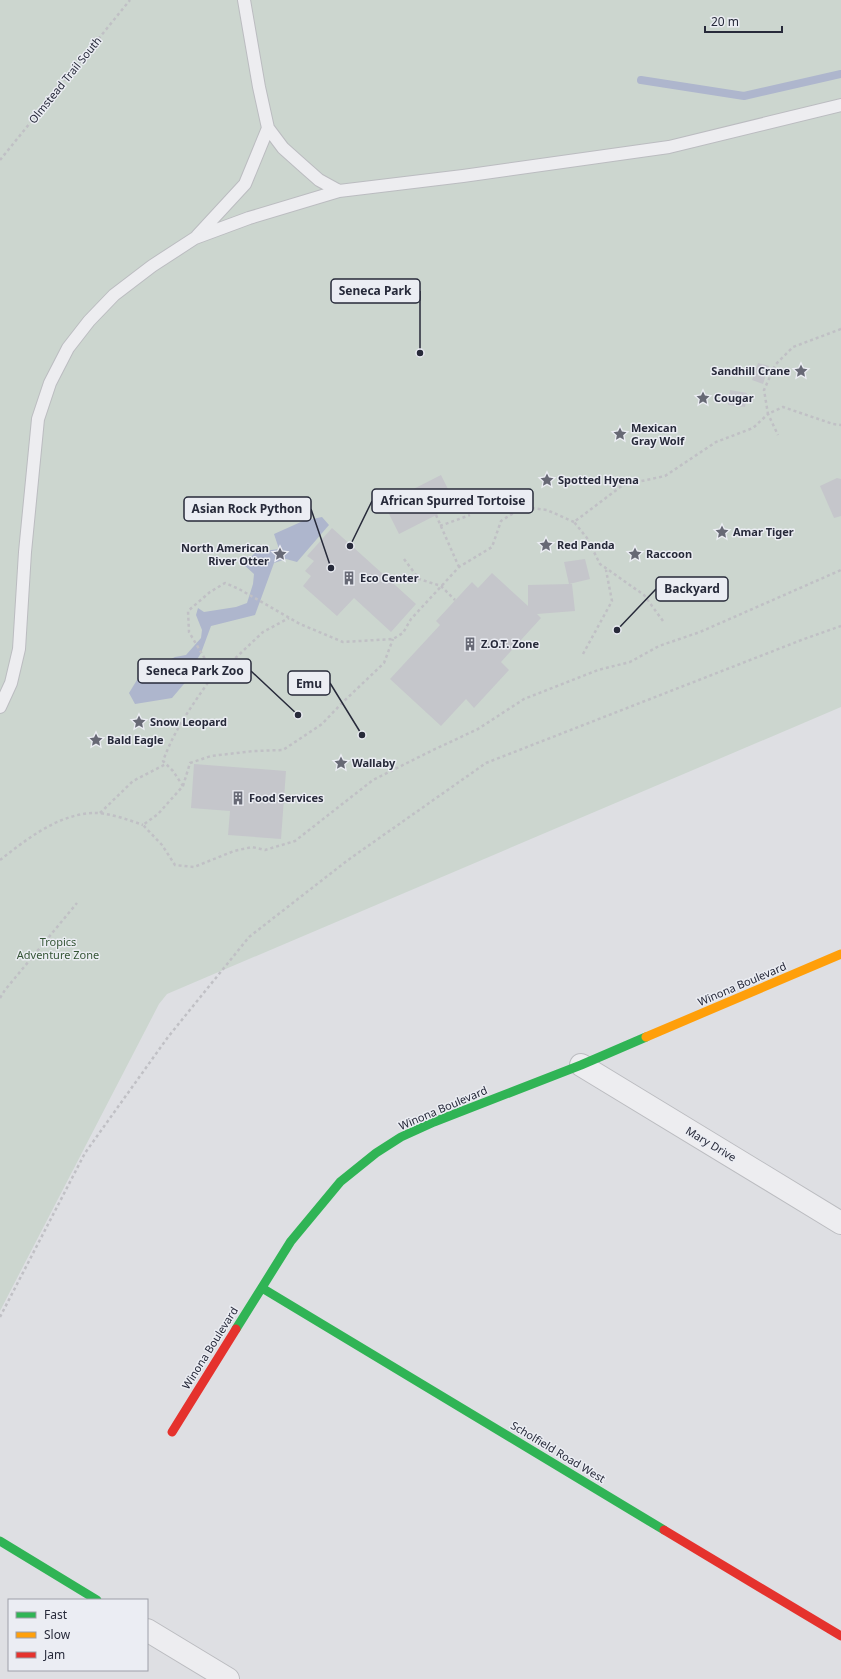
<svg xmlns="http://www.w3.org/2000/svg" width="841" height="1679" font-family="'Noto Sans',sans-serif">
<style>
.green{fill:#ccd6cf}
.water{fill:#aeb6cd}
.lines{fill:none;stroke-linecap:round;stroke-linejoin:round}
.stream{stroke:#aeb6cd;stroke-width:8}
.building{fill:#c5c6cb}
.lane-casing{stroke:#bbbcc0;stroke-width:14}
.street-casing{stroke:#bbbcc0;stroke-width:24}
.path{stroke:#c0c0c5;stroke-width:2.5;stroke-dasharray:3 3;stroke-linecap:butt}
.lane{stroke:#ededf0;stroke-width:12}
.street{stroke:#ededf0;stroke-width:22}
.fast{stroke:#30b455;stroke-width:9}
.slow{stroke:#ff9f0a;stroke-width:9}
.jam{stroke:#e5322d;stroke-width:9}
.labels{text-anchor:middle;stroke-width:3;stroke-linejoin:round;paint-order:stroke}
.street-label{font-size:11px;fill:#272a3a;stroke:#ebedf3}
.poi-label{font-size:11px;font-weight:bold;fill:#272a3a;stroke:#ebedf3;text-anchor:start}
.park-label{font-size:11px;fill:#355536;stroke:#ebedf3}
.leader{fill:none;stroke:#272a3a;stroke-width:1.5}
.callout-dot{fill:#272a3a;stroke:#ebedf3;stroke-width:1.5}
.callout{fill:#ebedf3;stroke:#272a3a;stroke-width:1.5}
.callout-label{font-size:12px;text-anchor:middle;font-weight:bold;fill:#272a3a}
</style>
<rect width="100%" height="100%" fill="#dedfe3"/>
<!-- green -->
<path class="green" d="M0,0H841V707L167,994L159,1004L0,1311Z"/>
<!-- water -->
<path class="water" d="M322,517L329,525L297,562L286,559L274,563L255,615L211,626L201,653L193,666L189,678L172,698L135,704L129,693L140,675L175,657L186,655L201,638L202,630L196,615L198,608L204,612L236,607L247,603L253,584L254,574L243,564L256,552L279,549L274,534L303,521Z"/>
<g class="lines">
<!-- stream -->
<path class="stream" d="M641,80L744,96L841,74"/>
</g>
<!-- building -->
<path class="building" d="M758,363L769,366L763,384L752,380Z
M730,390L747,393L745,407L728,405Z
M441,475L456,505L399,534L384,504Z
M837,478L841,479V516L834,518L820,486Z
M332,528L416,604L391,632L354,598L337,616L303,586L311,576L305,571L314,561L307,556Z
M585,559L590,579L569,584H572L575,611L537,614L541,618L501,662L509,670L474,708L466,699L441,726L390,679L440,625L436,621L472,582L478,588L492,573L528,606V585L569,584L564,562Z
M194,764L286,771L281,839L228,835L230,811L191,808Z"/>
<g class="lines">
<!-- lane casing -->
<g class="lane-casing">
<path id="lane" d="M244,0L259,87L268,128L283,148L302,165L319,180L339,191L463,176L669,147L841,105
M197,236L245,184L268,128
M0,707L11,683L19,649L25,552L38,419L50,383L68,348L89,321L114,295L152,266L195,238L249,218L339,191"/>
</g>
<!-- street casing -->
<g class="street-casing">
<path id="street" d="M581,1065L841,1223
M147,1630L228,1679"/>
</g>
<!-- path -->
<path class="path" d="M0,160L130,0
M841,329L793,347L775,365L764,390L768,414L783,407L833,424L841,425
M436,515L459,567
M574,522L547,510L523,507L501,521L492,547L459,567L411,619L403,633L393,639L343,642L300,624L239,589L225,583L210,592L188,611L189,632L208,664L212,677C193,704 174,730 163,761L173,771L183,786L158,814L143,825L162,845L175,865L194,867L234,851L252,847L265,850L295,841L373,780L431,751L478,729L524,699L598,670L630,662L659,646L700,632L841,570
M440,526L470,515
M404,559L419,579L441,586L455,600
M663,621L644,595L600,564L587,538L574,522L623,485L665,476L716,442L753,428L768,414L778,435
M583,654L612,601L606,570
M212,677L227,666L263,632L289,618
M183,786L190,763L211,756L254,751L283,750L322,724L342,703L384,663L393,639
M100,813L133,781L166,764
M0,860C27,839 57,815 92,813C107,812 129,820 143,825
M0,998L5,990L77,903
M0,1317L85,1153L168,1037L249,937L348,860L486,763L804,639L841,626"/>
<!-- lane -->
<use href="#lane" class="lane"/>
<!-- street -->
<use href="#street" class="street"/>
<!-- fast -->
<path class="fast" d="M262,1288L664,1530
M236,1329L291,1241L340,1182L376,1153L401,1137L434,1122L581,1065L646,1037
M0,1541L97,1600"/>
<!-- slow -->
<path class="slow" d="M646,1037L841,954"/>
<!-- jam -->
<path class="jam" d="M172,1432L236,1329
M664,1530L841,1636"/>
</g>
<!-- icons -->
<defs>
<g id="sight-bare" transform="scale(1.08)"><path d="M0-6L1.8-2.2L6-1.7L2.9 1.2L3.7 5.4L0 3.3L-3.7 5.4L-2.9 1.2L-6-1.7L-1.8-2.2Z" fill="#676975" stroke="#ebedf3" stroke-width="2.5" paint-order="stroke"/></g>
<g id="building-bare" transform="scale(1.08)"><path d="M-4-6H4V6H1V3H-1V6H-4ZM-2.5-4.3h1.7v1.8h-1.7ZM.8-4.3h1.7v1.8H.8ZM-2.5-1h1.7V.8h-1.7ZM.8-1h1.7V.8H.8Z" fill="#676975" stroke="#ebedf3" stroke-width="2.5" paint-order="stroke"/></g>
</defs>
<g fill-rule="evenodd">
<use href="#sight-bare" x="801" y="371"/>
<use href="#sight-bare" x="703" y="398"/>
<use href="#sight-bare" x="620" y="434"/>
<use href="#sight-bare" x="547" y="480"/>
<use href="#sight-bare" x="722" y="532"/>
<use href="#sight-bare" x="546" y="545"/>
<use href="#sight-bare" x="280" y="554"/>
<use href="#sight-bare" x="635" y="554"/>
<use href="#building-bare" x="349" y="578"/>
<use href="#building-bare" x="470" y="644"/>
<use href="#sight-bare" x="139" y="722"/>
<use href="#sight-bare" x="96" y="740"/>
<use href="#sight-bare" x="341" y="763"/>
<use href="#building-bare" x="238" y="798"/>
</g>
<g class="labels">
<!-- street labels -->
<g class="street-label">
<text transform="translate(65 80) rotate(-51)" y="4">Olmstead Trail South</text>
<text transform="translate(742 984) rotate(-23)" y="4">Winona Boulevard</text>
<text transform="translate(443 1108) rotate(-23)" y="4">Winona Boulevard</text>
<text transform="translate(711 1144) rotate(31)" y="4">Mary Drive</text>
<text transform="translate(210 1348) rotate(-58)" y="4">Winona Boulevard</text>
<text transform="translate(558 1452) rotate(31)" y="4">Scholfield Road West</text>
</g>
<!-- poi labels -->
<g class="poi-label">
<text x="790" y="375" text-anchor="end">Sandhill Crane</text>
<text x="714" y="402">Cougar</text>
<text x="631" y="432">Mexican<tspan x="631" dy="13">Gray Wolf</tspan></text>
<text x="558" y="484">Spotted Hyena</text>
<text x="733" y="536">Amar Tiger</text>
<text x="557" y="549">Red Panda</text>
<text x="269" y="552" text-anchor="end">North American<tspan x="269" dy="13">River Otter</tspan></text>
<text x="646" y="558">Raccoon</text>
<text x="360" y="582">Eco Center</text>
<text x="481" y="648">Z.O.T. Zone</text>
<text x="150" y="726">Snow Leopard</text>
<text x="107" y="744">Bald Eagle</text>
<text x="352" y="767">Wallaby</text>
<text x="249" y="802">Food Services</text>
</g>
<!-- park labels -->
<g class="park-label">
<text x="58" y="946">Tropics<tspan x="58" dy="13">Adventure Zone</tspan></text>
</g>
</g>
<!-- callouts -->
<path class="leader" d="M420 353L420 291M350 546L372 501M331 568L311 509M617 630L656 589M298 715L251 671M362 735L330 683"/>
<g class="callout-dot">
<circle cx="420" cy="353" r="4"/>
<circle cx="350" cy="546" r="4"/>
<circle cx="331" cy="568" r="4"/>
<circle cx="617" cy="630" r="4"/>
<circle cx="298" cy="715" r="4"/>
<circle cx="362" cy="735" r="4"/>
</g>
<g class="callout">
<rect x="331" y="279" width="89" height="24" rx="4"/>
<rect x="372" y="489" width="161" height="24" rx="4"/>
<rect x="184" y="497" width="127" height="24" rx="4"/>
<rect x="656" y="577" width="72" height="24" rx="4"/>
<rect x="138" y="659" width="113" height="24" rx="4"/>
<rect x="288" y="671" width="42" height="24" rx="4"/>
</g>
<g class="callout-label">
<text x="375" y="295">Seneca Park</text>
<text x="453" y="505">African Spurred Tortoise</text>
<text x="247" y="513">Asian Rock Python</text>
<text x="692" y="593">Backyard</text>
<text x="195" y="675">Seneca Park Zoo</text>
<text x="309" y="688">Emu</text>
</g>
<!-- legend -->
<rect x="8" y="1599" width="140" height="72" fill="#ebedf3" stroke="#9d9fa9"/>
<rect x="16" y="1612" width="20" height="6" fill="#30b455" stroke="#9d9fa9"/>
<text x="44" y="1619" font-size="12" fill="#272a3a">Fast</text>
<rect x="16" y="1632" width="20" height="6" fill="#ff9f0a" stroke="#9d9fa9"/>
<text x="44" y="1639" font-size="12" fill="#272a3a">Slow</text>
<rect x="16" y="1652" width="20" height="6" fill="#e5322d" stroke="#9d9fa9"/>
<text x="44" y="1659" font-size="12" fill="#272a3a">Jam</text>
<!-- scale -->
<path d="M705 26v6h77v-6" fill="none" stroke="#272a3a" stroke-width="2"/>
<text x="711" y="26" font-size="12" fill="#272a3a" stroke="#ebedf3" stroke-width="3" paint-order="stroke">20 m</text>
</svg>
